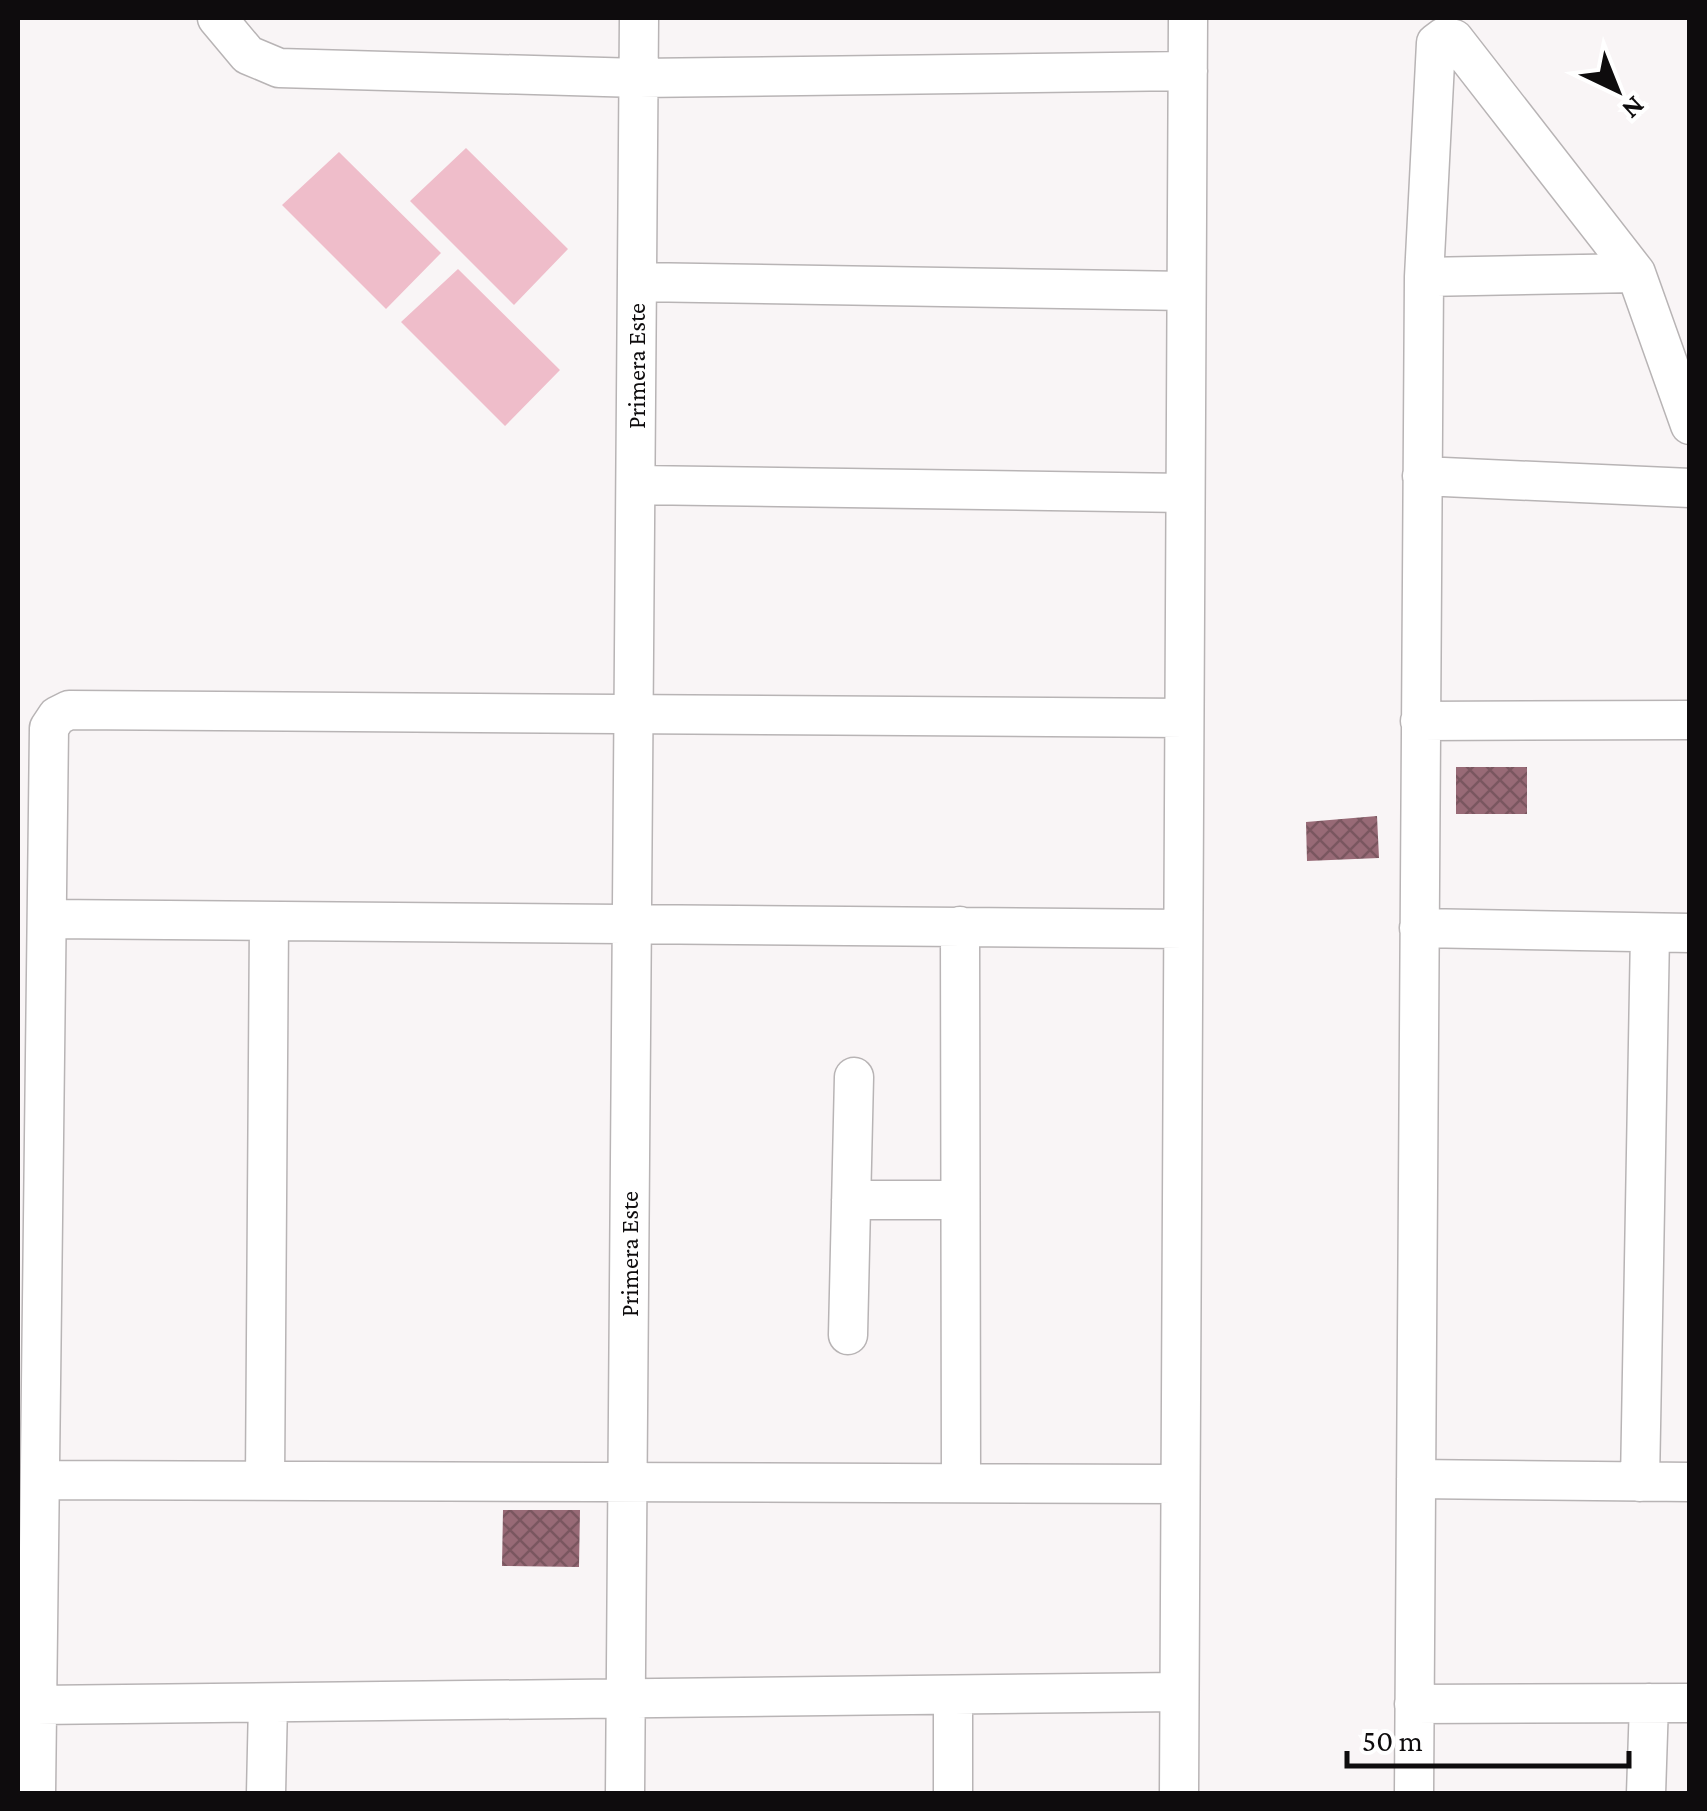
<svg xmlns="http://www.w3.org/2000/svg" width="1707" height="1811" font-family="'Crimson Pro',serif">
<style>
.pitch{fill:#efbdca}
.building{fill:url(#building-cross-hatch)}
.lines{fill:none;stroke-linecap:round;stroke-linejoin:round}
.street-casing{stroke:#b8b4b5;stroke-width:41}
.street{stroke:#fff;stroke-width:38}
.labels{text-anchor:middle;stroke-width:8;stroke-linejoin:round;paint-order:stroke}
.street-label{font-size:25px;fill:#0e0c0d;stroke:#fff}
</style>
<defs>
<pattern id="building-cross-hatch" width="8" height="8" patternUnits="userSpaceOnUse" patternTransform="scale(2.5)"><rect width="8" height="8" fill="#986a76"/><path d="M0 0l8 8M0 8l8-8" fill="none" stroke="#7a565f"/></pattern>
</defs>
<rect width="100%" height="100%" fill="#f9f5f6"/>
<!-- pitch -->
<path class="pitch" d="M466,148L568,249L514,305L410,201Z
M339,152L441,253L386,309L282,205Z
M458,269L560,370L505,426L401,322Z"/>
<!-- building -->
<path class="building" d="M1456,767H1527V814H1456Z
M1377,816L1379,858L1307,861L1306,822Z
M503,1510H580L579,1567L502,1566Z"/>
<g class="lines">
<!-- street casing -->
<g class="street-casing">
<path id="street" d="M217,18L248,55L279,68L639,78L1188,71
M1424,277L1636,273
M637,282L1186,291
M1422,476L1690,488
M636,485L1185,493
M1420,721L1690,720
M49,919L1183,929
M960,926L961,1483
M1419,928L1690,933
M851,1200H960
M848,1335L854,1077
M1416,1479L1690,1482
M41,1480L1180,1484
M265,1481L269,921
M1640,1482L1650,933
M953,1695V1794
M1414,1704L1690,1703
M37,1705L1179,1692
M36,1794L49,728L57,716L69,710L1184,718
M266,1794L268,1703
M625,1794L639,18
M1179,1794L1188,18
M1414,1794L1424,277L1436,43L1444,37L1454,39L1636,273L1690,425
M1646,1794L1649,1703"/>
</g>
<!-- street -->
<use href="#street" class="street"/>
</g>
<g class="labels">
<!-- street labels -->
<g class="street-label">
<text transform="translate(636 366) rotate(-90)" y="9">Primera Este</text>
<text transform="translate(629 1254) rotate(-90)" y="9">Primera Este</text>
</g>
</g>
<!-- border -->
<rect width="1707" height="1811" fill="none" stroke="#0e0c0d" stroke-width="40"/>
<!-- north arrow -->
<g transform="translate(1617 90) rotate(137)" stroke="#ffffff" stroke-width="8" paint-order="stroke">
<path d="M0-8L18 38L0 25L-18 38Z" fill="#0e0c0d"/>
<text y="-15" font-size="28" font-weight="bold" text-anchor="middle" fill="#0e0c0d">N</text>
</g>
<!-- scale -->
<path d="M1347 1751v15h282v-15" fill="none" stroke="#0e0c0d" stroke-width="5"/>
<text x="1362" y="1751" font-size="30" fill="#0e0c0d" stroke="#ffffff" stroke-width="8" paint-order="stroke">50 m</text>
</svg>
